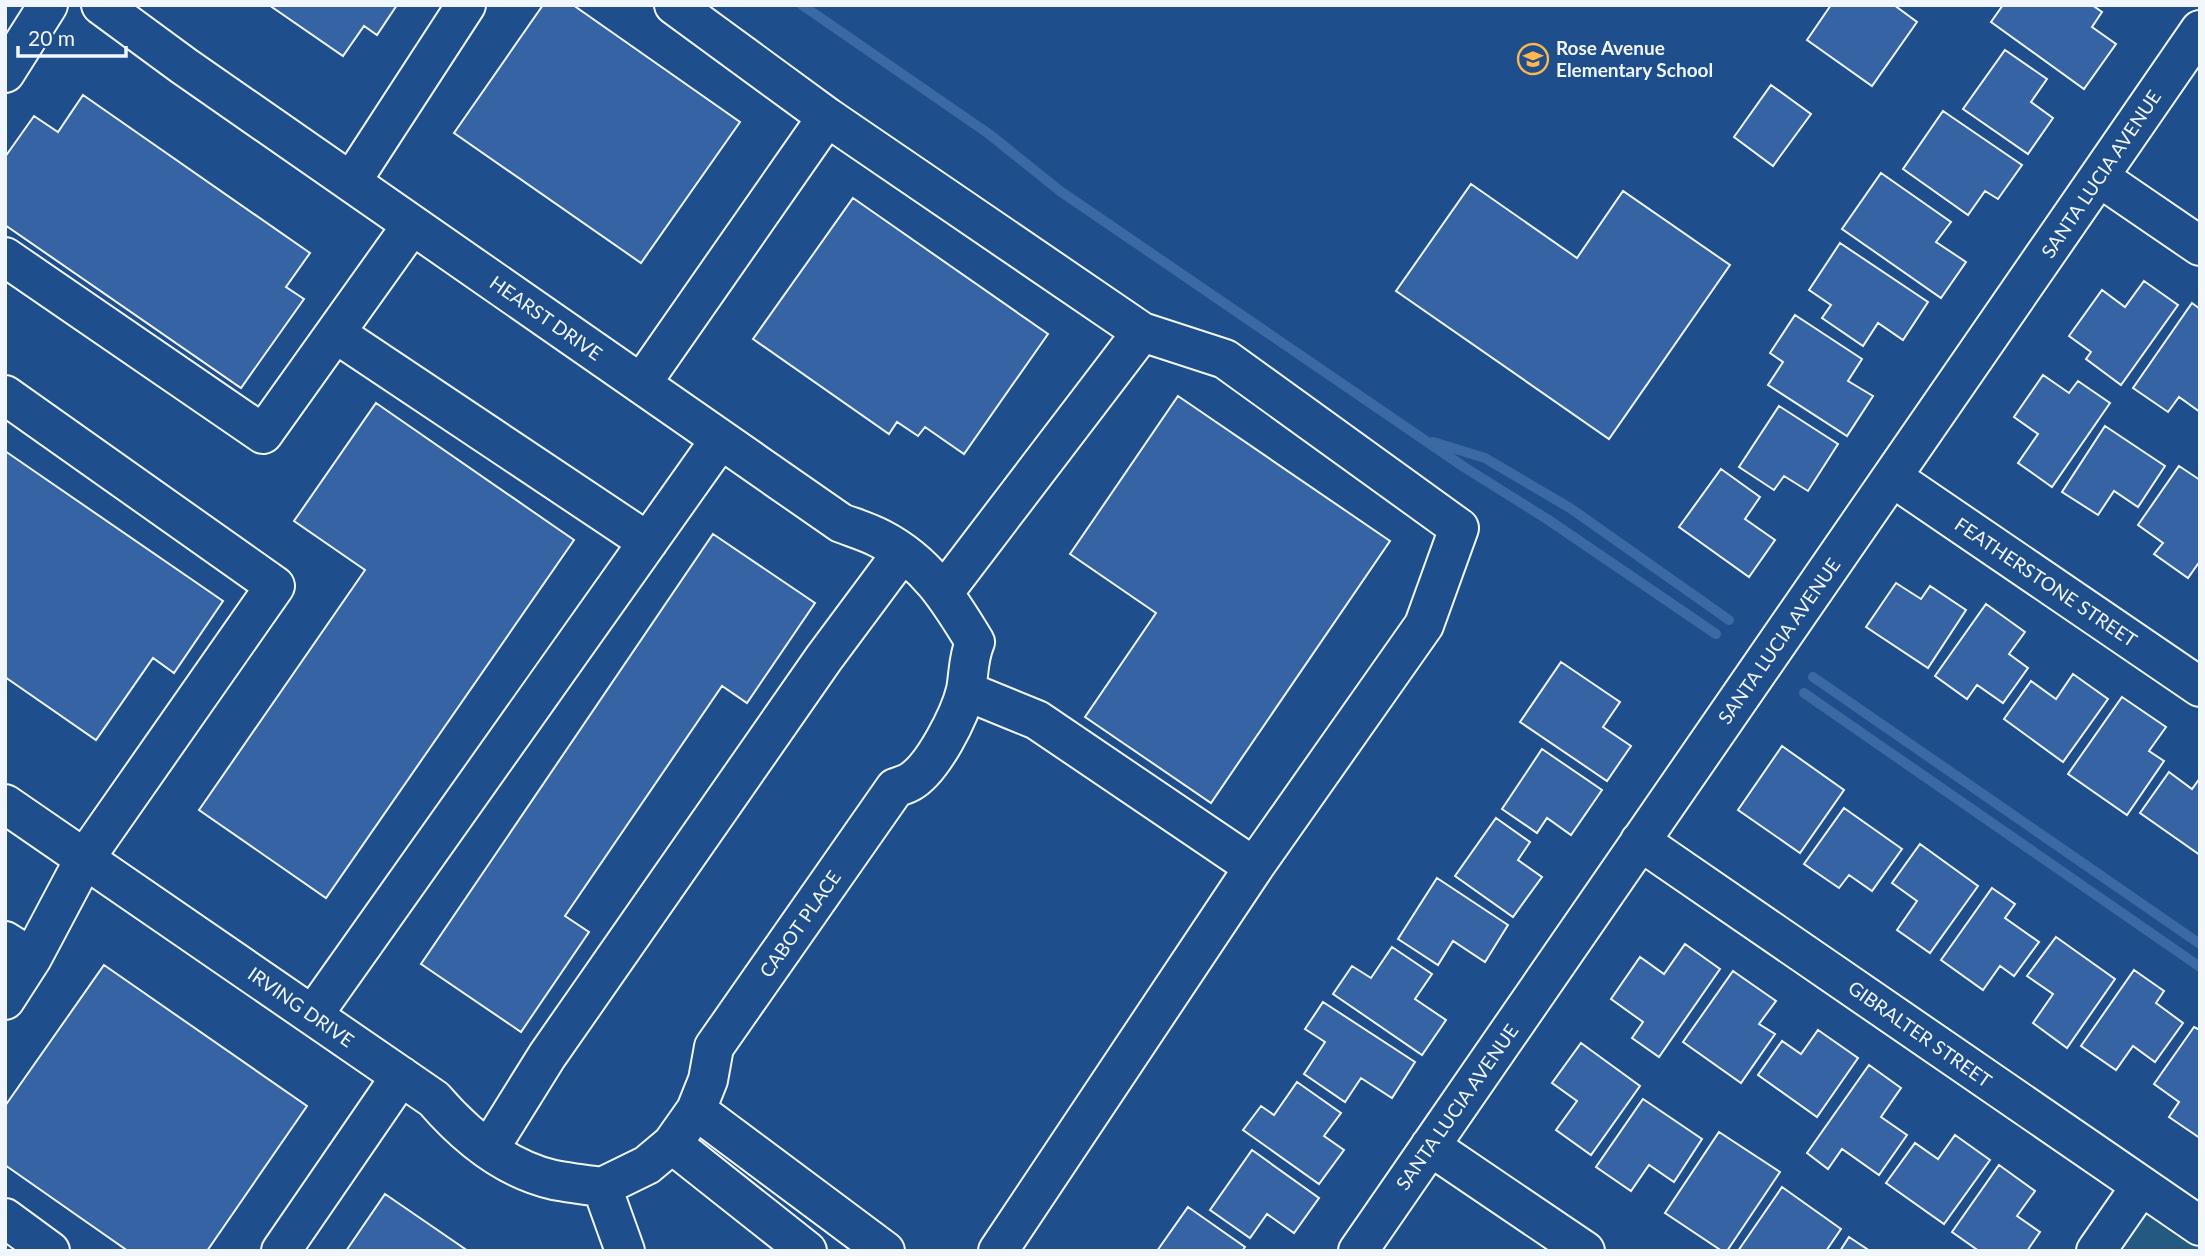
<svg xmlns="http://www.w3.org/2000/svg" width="2205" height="1256" viewBox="0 0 2205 1256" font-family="Lato,sans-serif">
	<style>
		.green { fill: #245a82; stroke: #a8bbd7; stroke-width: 2 }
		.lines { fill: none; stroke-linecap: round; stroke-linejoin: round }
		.stream { stroke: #3b69a3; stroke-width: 10 }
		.building { fill: #3563a3; stroke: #f2f6ff; stroke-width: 2 }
		.minor-casing { stroke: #f2f6ff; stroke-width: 42 }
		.minor { stroke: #1f4e8c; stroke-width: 38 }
		.labels { text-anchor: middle; stroke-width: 5; stroke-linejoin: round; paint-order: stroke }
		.poi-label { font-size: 19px; font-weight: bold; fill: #f2f6ff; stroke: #1f4e8c; text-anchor: start }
		.street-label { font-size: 19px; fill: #f2f6ff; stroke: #1f4e8c }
	</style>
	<rect width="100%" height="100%" fill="#1f4e8c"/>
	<path class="green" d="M2141,1186l59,40v25h-104z"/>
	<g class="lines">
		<path class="stream" d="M802,5l187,129 71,57 404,276 83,52 169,115
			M1433,442l52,16 85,50 159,112
			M1813,677l387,267
			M1804,693l396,274"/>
	</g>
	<path class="building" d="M269,5h128l-20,30 -13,-9 -21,30z
		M543,5h30l167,117 -99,141 -187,-130z
		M1831,5h63l23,17 -45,64 -65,-46z
		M2003,5h89l10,7 -10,15 24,17 -32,45 -93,-67z
		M2005,50l42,29 -16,23 22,16 -25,36 -65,-45z
		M1771,85l40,29 -38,52 -39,-29z
		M83,95l227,158 -24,34 18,12 -63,89 -236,-163v-68l29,-41 24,16z
		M1943,111l79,54 -24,34 -13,-8 -17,24 -65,-46z
		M1881,173l70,49 -15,20 30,20 -25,36 -99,-69z
		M1471,184l106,74 46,-67 107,74 -121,174 -213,-148z
		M853,198l195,136 -84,120 -39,-27 -7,9 -21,-14 -8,12 -136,-95z
		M1840,243l88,59 -25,38 -25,-17 -15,23 -41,-28 9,-13 -22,-15z
		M2144,281l34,24 -57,80 -35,-26 5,-7 -22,-16 33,-46 23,17z
		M2192,303l8,6v103l-21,-15 -11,15 -35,-24z
		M1795,315l67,44 -14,22 25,15 -26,40 -79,-51 15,-23 -13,-9z
		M2043,375l26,18 9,-12 32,22 -58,84 -34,-24 20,-29 -24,-17z
		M1178,396l212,145 -179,262 -126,-86 71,-104 -86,-59z
		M376,403l198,137 -248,358 -127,-88 166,-240 -71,-49z
		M1779,406l59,38 -30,47 -24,-15 -10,14 -35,-23z
		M2105,426l60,40 -27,41 -24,-16 -16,24 -36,-23z
		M5,451l218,150 -49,72 -21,-15 -57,82 -91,-63z
		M2179,466l21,14v81l-12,17 -34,-24 9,-11 -25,-18z
		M1721,469l39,28 -15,22 30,21 -26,37 -70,-50z
		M713,534l102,69 -68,100 -25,-17 -157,230 24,16 -68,100 -100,-68z
		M1896,583l25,16 9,-13 36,24 -38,58 -62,-41z
		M1986,604l39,28 -16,22 19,14 -25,35 -26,-18 -10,14 -32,-23z
		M1561,662l59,40 -17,25 28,19 -24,35 -87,-59z
		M2073,674l35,25 -45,63 -59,-43 27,-38 25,18z
		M2122,697l44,30 -17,24 15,10 -37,54 -59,-41z
		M1782,746l62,44 -44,63 -62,-43z
		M1542,749l60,41 -31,45 -24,-17 -10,15 -35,-24z
		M2169,772l23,17 8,-11v77l-60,-42z
		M1844,808l58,41 -30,42 -23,-16 -10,13 -35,-24z
		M1496,818l34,24 -12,18 24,17 -29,40 -58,-41z
		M1920,844l58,42 -48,67 -33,-23 20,-29 -25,-18z
		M1437,878l71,47 -23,37 -32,-21 -15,24 -40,-26z
		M1992,888l23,16 -10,14 34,24 -25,34 -14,-10 -17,24 -42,-30z
		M2056,937l59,42 -48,69 -34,-25 20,-29 -26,-18z
		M1685,944l35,25 -61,88 -27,-19 11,-16 -32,-23 29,-42 24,17z
		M1392,947l40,27 -17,25 31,21 -24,35 -89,-61 19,-28 19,12z
		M104,965l203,141 -100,145h-79l-123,-86v-59z
		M2134,970l30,21 -8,12 27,20 -28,39 -22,-16 -17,24 -35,-24z
		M1733,971l43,30 -17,23 16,10 -34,49 -58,-41z
		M1323,1002l92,60 -23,36 -31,-20 -16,24 -41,-28 21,-32 -20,-13z
		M2194,1027l6,3v108l-31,-21 10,-15 -25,-18z
		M1818,1030l40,28 -41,59 -59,-42 24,-34 19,13z
		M1581,1043l59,43 -49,69 -35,-25 21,-29 -25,-18z
		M1869,1065l32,23 -20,29 26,18 -28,40 -37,-26 -14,20 -21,-16z
		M1297,1082l44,31 -17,23 20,14 -25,34 -76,-54 18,-24 13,9z
		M1643,1099l59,40 -28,43 -25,-17 -18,26 -35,-24z
		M1719,1132l61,40 -53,79h-5l-57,-38z
		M1955,1135l35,25 -46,64 -58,-41 29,-40 23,16z
		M1252,1150l67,48 -25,35 -27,-19 -17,24 -40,-28z
		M1999,1165l36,26 -18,25 23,16 -13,19h-48l-27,-19z
		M1782,1187l59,42 -15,22h-88z
		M385,1194l83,57h-122z
		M1188,1207l57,40 -3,4h-85z
		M1849,1237l21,14h-30z"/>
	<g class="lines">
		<g class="minor-casing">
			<path id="minor" d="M101,5l83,61 657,457c13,5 27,9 40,16 46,24 68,60 94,103 -7,16 -6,32 -9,48 -6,25 -33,79 -56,92 -5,3 -10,4 -15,6l-181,259 -6,33 -12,30 -24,34 -25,21 -45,22
				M5,73l43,-68
				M827,117l315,215 -198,260
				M2099,177l101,69
				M351,182l115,-177
				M5,257l258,177 149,-209
				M335,333l313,209
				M641,384l186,-267 -153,-112
				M5,395l270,191 -190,272 -53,100 -27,-17
				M1892,477l308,210
				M966,691l71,29 217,147 170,-242 35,-97 -234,-169 -83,-27
				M5,804l429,295c31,36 72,70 120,81 16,3 32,5 48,7
				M1640,841l560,385
				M5,1000l27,-42
				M313,1015l407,-575
				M696,1110l189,141
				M672,1144l135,107
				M1430,1146l155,105
				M489,1149l58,-93 277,-398 78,-105
				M602,1187l23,64
				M5,1218l45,33
				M281,1251l120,-175
				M998,1251l256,-384
				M1358,1251l842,-1221
				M2096,1251l45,-65"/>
		</g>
		<use href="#minor" class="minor"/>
	</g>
	<defs>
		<g id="school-ring" transform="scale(1.575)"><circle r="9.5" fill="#1f4e8c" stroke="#ffb74d" stroke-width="1.5"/><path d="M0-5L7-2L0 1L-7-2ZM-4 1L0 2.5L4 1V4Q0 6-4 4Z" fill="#ffb74d"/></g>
	</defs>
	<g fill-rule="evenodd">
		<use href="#school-ring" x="1533" y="59"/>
	</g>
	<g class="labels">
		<g class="poi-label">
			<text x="1556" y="55">Rose Avenue<tspan x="1556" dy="22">Elementary School</tspan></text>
		</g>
		<g class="street-label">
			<text transform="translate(2101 174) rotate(-56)" y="7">SANTA LUCIA AVENUE</text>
			<text transform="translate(546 318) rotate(35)" y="7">HEARST DRIVE</text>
			<text transform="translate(2046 582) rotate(34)" y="7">FEATHERSTONE STREET</text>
			<text transform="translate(1779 641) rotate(-55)" y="7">SANTA LUCIA AVENUE</text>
			<text transform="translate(800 924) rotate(-55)" y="7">CABOT PLACE</text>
			<text transform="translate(301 1007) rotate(35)" y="7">IRVING DRIVE</text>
			<text transform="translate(1920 1034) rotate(35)" y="7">GIBRALTER STREET</text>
			<text transform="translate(1457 1107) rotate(-55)" y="7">SANTA LUCIA AVENUE</text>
		</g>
	</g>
	<rect width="2205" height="1256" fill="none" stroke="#f2f6ff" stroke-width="14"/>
	<path d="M18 46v10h108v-10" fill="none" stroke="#f2f6ff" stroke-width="3.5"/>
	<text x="28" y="46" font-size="21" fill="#f2f6ff" stroke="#1f4e8c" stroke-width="5" paint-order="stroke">20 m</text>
</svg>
